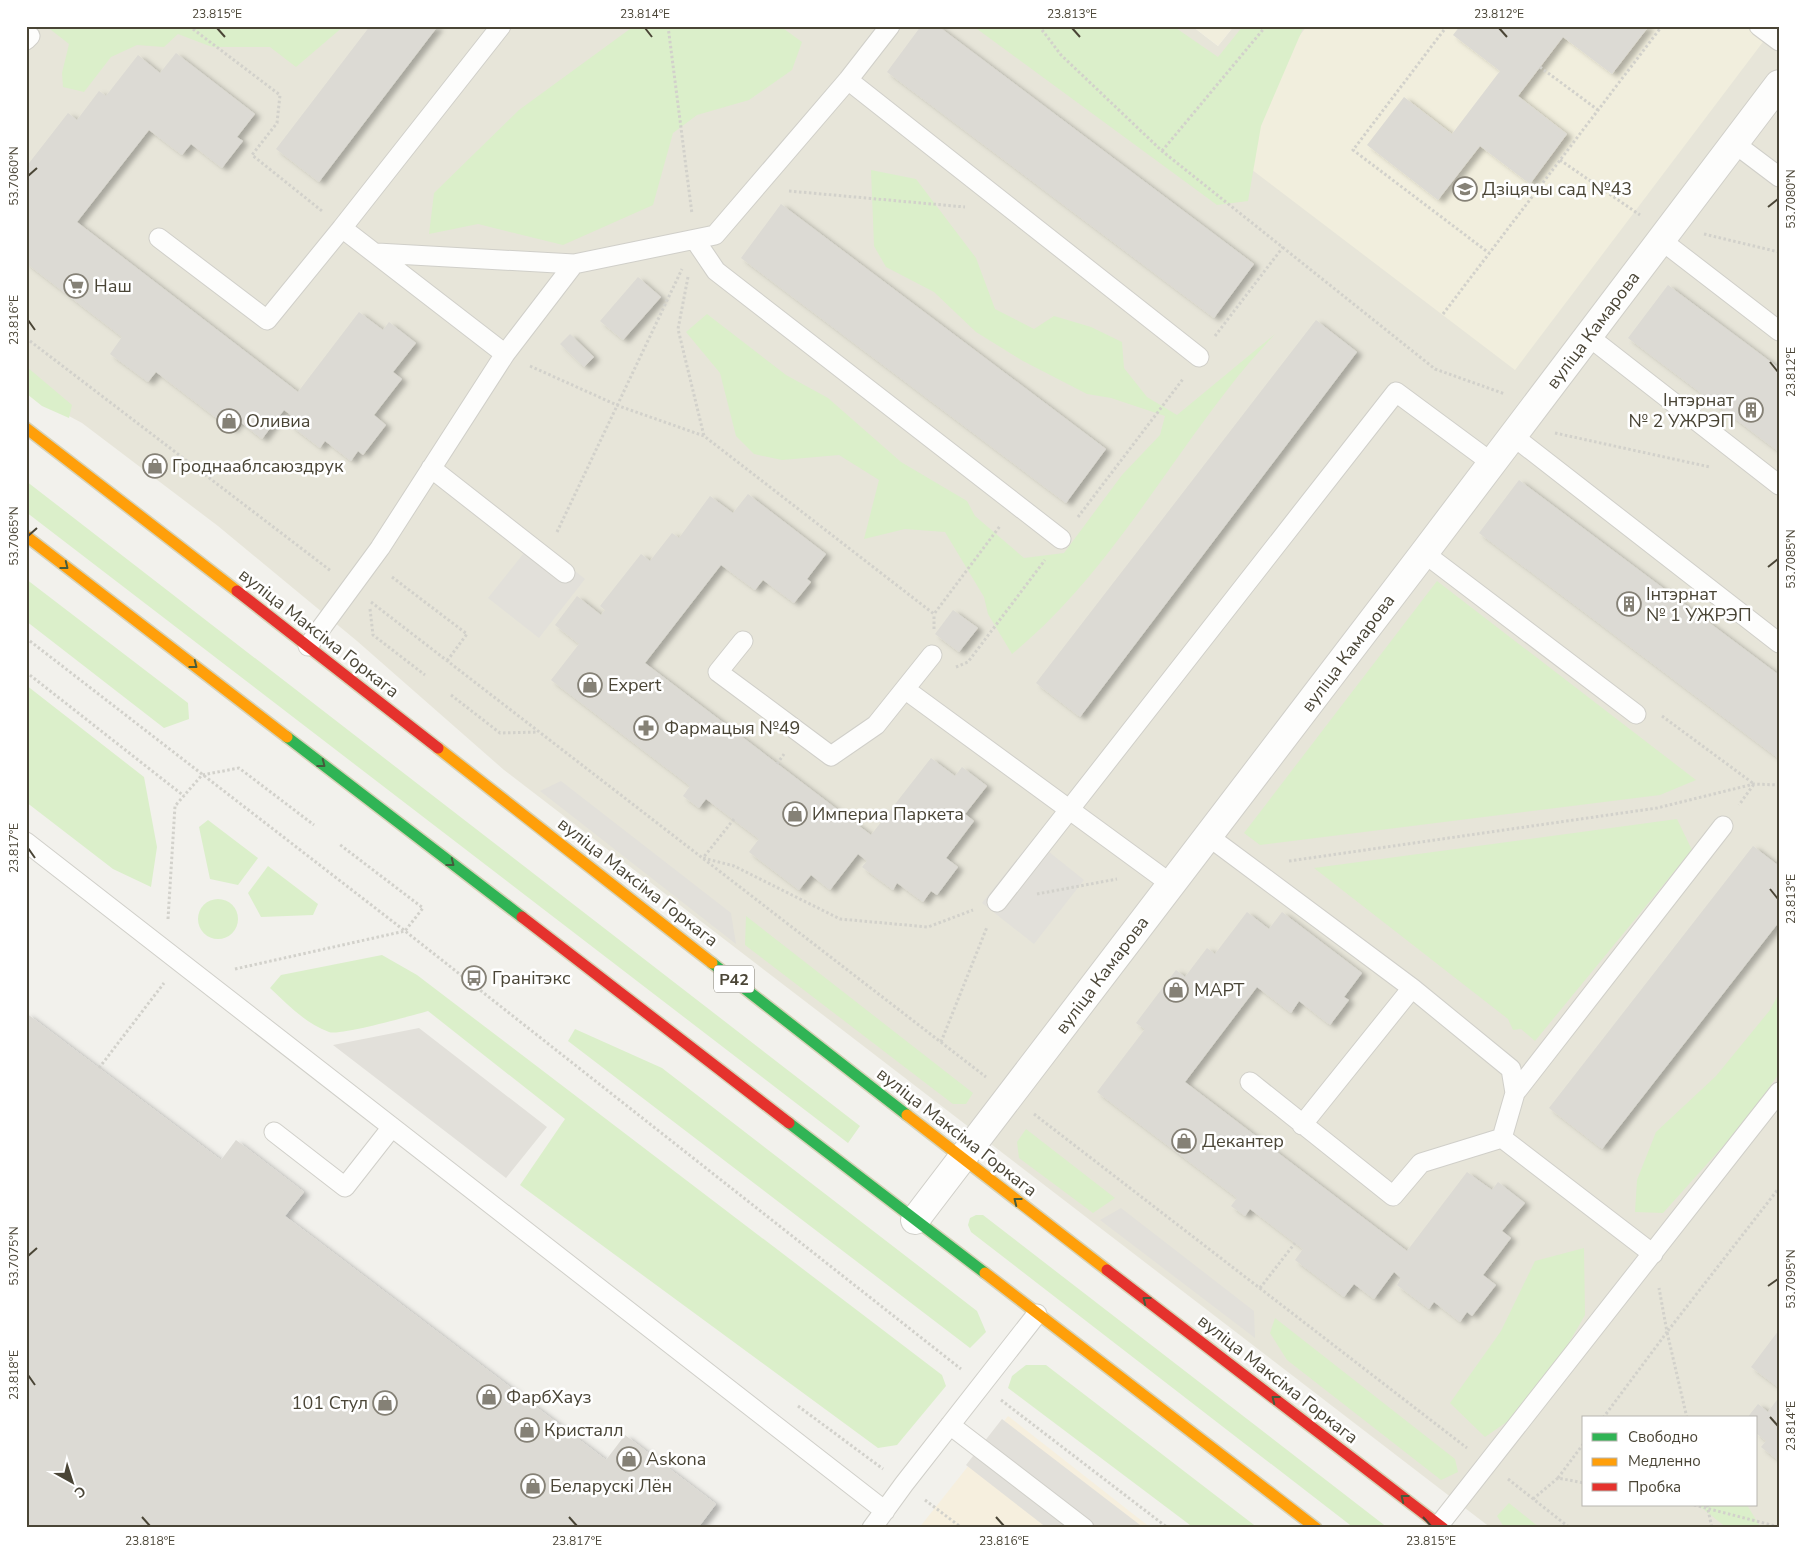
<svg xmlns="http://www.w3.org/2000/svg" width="1805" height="1554" viewBox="0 0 1805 1554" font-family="'Nunito Sans',sans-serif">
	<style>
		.residential { fill: #e7e5d9; fill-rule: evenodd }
		.commercial { fill: #f6efde }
		.industrial { fill: #e2e0da }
		.education { fill: #f1eedd }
		.green { fill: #dbefca }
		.building { fill: #dcdad4; filter: url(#shadow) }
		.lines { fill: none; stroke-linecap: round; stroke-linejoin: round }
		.lane-casing { stroke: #d0cfc9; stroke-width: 21 }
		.street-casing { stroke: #d0cfc9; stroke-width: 30 }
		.fast-casing { stroke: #d6d2b7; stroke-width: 14 }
		.slow-casing { stroke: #d6d2b7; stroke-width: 14 }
		.jam-casing { stroke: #d6d2b7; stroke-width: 14 }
		.path { stroke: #d2d1cb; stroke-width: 3; stroke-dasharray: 2.5 2.5; stroke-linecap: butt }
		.lane { stroke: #fdfdfc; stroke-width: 19 }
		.street { stroke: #fdfdfc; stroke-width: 28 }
		.fast { stroke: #30b455; stroke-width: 11 }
		.slow { stroke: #ff9f0a; stroke-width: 11 }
		.jam { stroke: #e5322d; stroke-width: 11 }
		.oneway { stroke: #455b3c }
		.ticks { fill: none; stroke: #4a4536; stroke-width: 2 }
		.labels { text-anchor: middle; stroke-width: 5; stroke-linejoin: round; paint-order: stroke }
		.shield { fill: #fff; stroke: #807d72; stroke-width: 1 }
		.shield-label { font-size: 16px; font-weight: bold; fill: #4a4536 }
		.poi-label { font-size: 18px; fill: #4a4536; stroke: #fff; text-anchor: start }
		.street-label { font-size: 18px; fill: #4a4536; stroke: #fff }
		.neatline { fill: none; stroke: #4a4536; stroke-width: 2 }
		.ticks-label { font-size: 12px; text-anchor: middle; fill: #4a4536 }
	</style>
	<defs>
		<filter id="shadow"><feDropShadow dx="5.5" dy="3" stdDeviation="2.5" flood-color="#0004"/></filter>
	</defs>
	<rect width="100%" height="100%" fill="#f2f1ec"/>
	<path class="residential" d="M26,26h1166l26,20 16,-20h545v1502h-288l-987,-758 -147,-129 -139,-115 -136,-103 -56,-30zM1584,1418h172v87h-172z"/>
	<path class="commercial" d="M1008,1416l143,112h-232z"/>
	<path class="industrial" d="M535,539l50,40 -46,59 -51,-40z
		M561,781l170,132 5,31 -196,-153z
		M1033,839l51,41 -50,64 -52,-41z
		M419,1028l128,99 -41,51 -173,-133z
		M1121,1208l133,103 1,27 -155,-118z
		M1002,1419l142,109h-97l-81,-63z"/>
	<path class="education" d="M1192,26h42l-16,20z
		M1307,26h468l-260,344 -268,-204 -16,-41z"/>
	<path class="green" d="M46,26h298l-48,41 -26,-20h-58l-34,-13 -14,13 -27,-2 -26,12 -27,35 -21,-5 -1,-14 7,-29z
		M634,26h146l22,16 -10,28 -43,30 -52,15 -24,18 -20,72 -90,40 -85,-21 -49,10 5,-41 85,-83z
		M973,26h200l45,31 25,-31h61l-43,100 -13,75 -31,4z
		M871,170l45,9 60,79 19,51 39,20 20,-13 37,11 31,15 2,26 23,29 30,18 98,-81c-16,18 -33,36 -47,55 -70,90 -127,192 -216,265l-24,-40 -4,-17 -39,-65 -40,-3 -41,10 15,-59 -40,-25 -57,5 -28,-6 -18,-18 -16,-63 -34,-41 21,-18 79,61 42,23 73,64 66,39 8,15 49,42 40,-5 58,-78 38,-40 5,-19 -54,-18 -24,-4 -64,-33 -47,-29 -42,-40 -48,-25 -12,-21z
		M27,367l45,38 -3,13 -27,-12 -15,-12z
		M26,481l834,645 -12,17 -822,-631z
		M26,579l162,124 1,16 -25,9 -138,-107z
		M1437,581l259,199 -36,15 -400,50 -16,-12z
		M26,685l118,92 13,70 -6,40 -38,-18 -87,-67z
		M1677,819l15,31 -157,191 -14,-12 -8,1 -5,-11 -194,-151z
		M208,820l50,38 -20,27 -28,-6 -11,-52z
		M268,866l50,38 -5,11 -52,2 -13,-24z
		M198 919a20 20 0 1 1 40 0a20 20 0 1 1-40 0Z
		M746,916l227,177 -7,11h-13l-208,-159z
		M382,955l35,20 525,400 4,11 -49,59 -19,3 -358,-263 45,-66 -137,-108c-14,4 -88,25 -99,21 -24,-9 -41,-27 -59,-44l11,-13z
		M1779,993v80l-28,42 -88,98 -28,-1 2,-32 19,-48 60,-56 54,-66z
		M575,1029l87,39 315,243 9,21 -16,16 -402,-307z
		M1026,1129l89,69 -22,15 -74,-55 -2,-16z
		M976,1215h7l405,313h-34l-383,-296 -3,-7 2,-7z
		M1584,1248l1,67 -34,59 -37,43 -29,20 -35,-34 51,-72 34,-70z
		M1275,1318l180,141 3,13 -17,8 -154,-120 -17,-27z
		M1026,1365h20l212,163h-64l-186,-140 4,-12z
		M1509,1503l31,25 -36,-1 -7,-11z
		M1698,1505h49l14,23h-34z"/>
	<path class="building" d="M370,26h68l-119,156 -43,-33z
		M921,26h17l316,238 -40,54 -327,-246z
		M1460,26h189l-37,48 -49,-37 -45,59 49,38 -37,50 -50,-38 -42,54 -71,-55 37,-48 48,37 48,-63 -47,-36z
		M176,53l79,61 -18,23 6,4 -21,27 -31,-24 -9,11 -33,-25 -72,92 221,170 61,-80 24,18 6,-8 27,21 -23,29 9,7 -28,36 12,10 -23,30 -5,-4 -7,10 -26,-20 -5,7 -30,-23 5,-7 -11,-8 -22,29 -23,-18 -7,9 -76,-58 -8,10 -38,-28 12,-17 -96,-74v-96l42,-54 9,7 22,-29 7,5 32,-41 22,18z
		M781,204l325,245 -40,54 -325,-245z
		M638,277l23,20 -38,43 -23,-19z
		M1668,285l111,83v84l-151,-114z
		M1316,320l41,32 -277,365 -44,-34z
		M570,334l24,23 -10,10 -24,-23z
		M1519,480l260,195v84l-300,-226z
		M748,494l78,60 -19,25 4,3 -17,21 -31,-23 -8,10 -34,-25 -76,98 226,172 60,-77 24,18 7,-9 25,19 -22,28 9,7 -28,37 12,9 -21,28 -6,-4 -8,11 -26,-19 -4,7 -31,-23 5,-6 -9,-7 -28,36 -19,-15 -12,15 -50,-38 10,-13 -53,-40 -7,9 -16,-12 7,-10 -139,-106 28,-36 -24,-19 22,-29 24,19 4,-5 -5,-4 41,-52 9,7 22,-28 7,5 31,-42 23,17z
		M953,610l25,18 -19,24 -24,-18z
		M1753,846l26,20v56l-177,227 -53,-41z
		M1247,912l22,17 13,-17 80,61 -18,24 5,3 -19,25 -31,-24 -8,12 -34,-26 -72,95 222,169 60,-79 25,18 6,-8 27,21 -23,28 9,7 -28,37 13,10 -24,31 -5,-4 -7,10 -26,-20 -5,7 -32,-24 4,-7 -7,-6 -20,27 -20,-15 -10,13 -49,-37 8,-11 -53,-40 -5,7 -14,-10 6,-8 -140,-106 48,-63 -9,-6 40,-53 9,7 22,-29 8,6z
		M26,1013l195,147 15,-20 68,52 -19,24 321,244 19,-25 91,69 -18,24h-672z
		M1779,1330v58l-28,-21z
		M1779,1397v64l-18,-14 5,-6 -10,-8v-15h-9l11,-14 10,8z"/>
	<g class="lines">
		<g class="lane-casing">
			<path id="lane" d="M501,26l-159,202 163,126
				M1759,26l20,15
				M26,33l4,3 -4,4
				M848,80l351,277
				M1734,143l45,34
				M159,238l108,82 75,-92
				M695,240l21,31 345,268
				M1661,240l118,91
				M377,253l197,11
				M1588,336l191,149
				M1513,436l266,207
				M431,468l134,105
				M1424,553l212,161
				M743,641l-25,31 113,84 45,-31 56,-70
				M308,646l72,-98 125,-194 69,-90 141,-29 133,-155 42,-54
				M906,690l265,194
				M1208,836l204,152 -110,137
				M26,842l859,669
				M997,902l399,-510 96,71
				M1412,988l99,81 4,24
				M1250,1082l143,114 28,-33 81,-25
				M274,1132l71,55 47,-60
				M1653,1254l-151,-116 13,-45 208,-267
				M950,1425l134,103
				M1439,1525l340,-433
				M872,1528l32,-44 133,-170"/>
		</g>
		<g class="street-casing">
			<path id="street" d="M915,1220l509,-667 355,-469"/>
		</g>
		<g class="fast-casing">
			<path id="fast" d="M287,737l235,180
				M712,963l195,152
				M789,1123l196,150"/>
		</g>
		<g class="slow-casing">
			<path id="slow" d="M26,428l211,163
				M26,536l261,201
				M438,748l274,215
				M907,1115l200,155
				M985,1273l331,255"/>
		</g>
		<g class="jam-casing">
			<path id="jam" d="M237,591l201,157
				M522,917l267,206
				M1107,1270l336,258"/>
		</g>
		<path class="path" d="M189,26l91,69 -3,28 -25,32 70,56
			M668,26l24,188
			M1039,26l22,29 101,96 273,218 70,25
			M1447,26l-94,124 136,103
			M1540,67l58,43
			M1162,151l104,-125
			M1560,160l80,55
			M789,191l176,16
			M1704,234l75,18
			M688,277l-10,52 26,107
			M1443,314l219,-288
			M1215,336l68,-89
			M26,338l305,233
			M530,366l89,40 85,30 230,178 66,-88
			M1555,433l155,34
			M1078,517l105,-138
			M557,532l125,-263
			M392,577l75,57 -20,27
			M371,602l615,475
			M370,609l3,26 52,40
			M934,629v-15
			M26,638l379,293 556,438
			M956,667l12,-5 77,-102
			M26,672l158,124
			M451,695l49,38 38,-1
			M1662,716l92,68 -15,21
			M777,764l7,-10
			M734,819l-31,39 31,8 106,53 88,8 45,-17
			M1289,861l368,-53 97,-24 25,1
			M1037,894l80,-15
			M168,919l7,-113 27,-31 37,-7 75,57
			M235,969l170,-38 18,-23 -84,-64
			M941,1042l46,-115
			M99,1068l65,-85
			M1034,1114l433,334
			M1260,1288l35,-45
			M1001,1400l167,128
			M798,1406l85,63
			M1603,1418l64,-86 -8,-44
			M1687,1418l-20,-86 112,-144
			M1558,1478l26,-35
			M1508,1479l62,49
			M1533,1499l25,-21 26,5
			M925,1500l37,28
			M1694,1505l85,22
			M1707,1505l5,23"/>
		<use href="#lane" class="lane"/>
		<use href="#street" class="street"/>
		<use href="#fast" class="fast"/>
		<use href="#slow" class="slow"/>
		<use href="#jam" class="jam"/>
	</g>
	<defs><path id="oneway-chevron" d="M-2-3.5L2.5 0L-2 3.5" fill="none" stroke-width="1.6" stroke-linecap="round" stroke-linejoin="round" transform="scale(1.25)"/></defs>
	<g class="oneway">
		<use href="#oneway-chevron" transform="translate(65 566) rotate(38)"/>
		<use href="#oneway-chevron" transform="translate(194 665) rotate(38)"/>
		<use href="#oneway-chevron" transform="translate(322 764) rotate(38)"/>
		<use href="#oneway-chevron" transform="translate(451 863) rotate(38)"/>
		<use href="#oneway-chevron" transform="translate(1017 1201) rotate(-142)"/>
		<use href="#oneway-chevron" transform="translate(1146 1300) rotate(-142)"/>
		<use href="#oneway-chevron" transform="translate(1275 1399) rotate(-142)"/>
		<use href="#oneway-chevron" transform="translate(1404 1498) rotate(-142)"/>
	</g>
	<path class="ticks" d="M217,28l8,9M645,28l7,9M1072,28l8,9M1499,28l8,9M28,176l9,-8M1768,207l10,-8M28,320l7,10M1770,362l8,10M28,536l9,-8M1768,567l10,-8M28,848l7,10M1770,889l8,10M28,1256l9,-8M1768,1286l10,-7M28,1375l7,10M1770,1417l8,9M142,1517l8,9M569,1517l8,9M996,1517l8,9M1423,1517l8,9"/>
	<defs>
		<g id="school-ring" transform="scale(1.25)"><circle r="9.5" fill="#fff" stroke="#858176" stroke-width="1.5"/><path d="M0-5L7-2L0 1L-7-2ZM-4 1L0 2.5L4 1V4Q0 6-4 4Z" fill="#858176"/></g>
		<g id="supermarket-ring" transform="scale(1.25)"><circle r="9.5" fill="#fff" stroke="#858176" stroke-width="1.5"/><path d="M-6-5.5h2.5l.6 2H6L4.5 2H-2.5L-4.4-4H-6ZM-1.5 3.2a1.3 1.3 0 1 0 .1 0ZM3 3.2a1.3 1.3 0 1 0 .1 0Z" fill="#858176"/></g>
		<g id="building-ring" transform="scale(1.25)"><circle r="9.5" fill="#fff" stroke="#858176" stroke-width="1.5"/><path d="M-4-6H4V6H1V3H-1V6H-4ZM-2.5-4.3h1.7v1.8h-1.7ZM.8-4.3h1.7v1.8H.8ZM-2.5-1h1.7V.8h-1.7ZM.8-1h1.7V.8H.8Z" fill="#858176"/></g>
		<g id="shop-ring" transform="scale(1.25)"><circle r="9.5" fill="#fff" stroke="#858176" stroke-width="1.5"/><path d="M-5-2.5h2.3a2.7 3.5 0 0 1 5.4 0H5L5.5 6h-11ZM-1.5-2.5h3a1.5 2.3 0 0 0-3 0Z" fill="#858176"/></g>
		<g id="pharmacy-ring" transform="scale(1.25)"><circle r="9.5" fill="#fff" stroke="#858176" stroke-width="1.5"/><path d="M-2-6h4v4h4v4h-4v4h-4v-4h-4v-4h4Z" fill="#858176"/></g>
		<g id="bus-ring" transform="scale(1.25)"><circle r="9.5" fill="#fff" stroke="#858176" stroke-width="1.5"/><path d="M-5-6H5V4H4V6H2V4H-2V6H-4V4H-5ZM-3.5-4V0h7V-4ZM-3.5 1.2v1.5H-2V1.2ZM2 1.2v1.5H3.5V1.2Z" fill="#858176"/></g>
	</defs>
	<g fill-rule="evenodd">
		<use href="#school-ring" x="1465" y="189"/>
		<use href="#supermarket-ring" x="76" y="286"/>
		<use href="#building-ring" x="1751" y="410"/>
		<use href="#shop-ring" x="229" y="421"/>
		<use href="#shop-ring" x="155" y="466"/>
		<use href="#building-ring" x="1629" y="604"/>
		<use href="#shop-ring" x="590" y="685"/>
		<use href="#pharmacy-ring" x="646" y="728"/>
		<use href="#shop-ring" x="795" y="814"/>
		<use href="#bus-ring" x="474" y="978"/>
		<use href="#shop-ring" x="1176" y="990"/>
		<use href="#shop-ring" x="1184" y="1141"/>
		<use href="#shop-ring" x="489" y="1397"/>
		<use href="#shop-ring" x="385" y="1403"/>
		<use href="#shop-ring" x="527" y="1430"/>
		<use href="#shop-ring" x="629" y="1459"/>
		<use href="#shop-ring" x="533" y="1486"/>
	</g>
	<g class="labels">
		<rect class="shield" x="714" y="965.5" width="40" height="27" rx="4"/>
		<g class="shield-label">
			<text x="734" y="985">Р42</text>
		</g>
		<g class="poi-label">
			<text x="1482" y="195">Дзіцячы сад №43</text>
			<text x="94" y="292">Наш</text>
			<text x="1734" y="406" text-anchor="end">Інтэрнат<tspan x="1734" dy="21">№ 2 УЖРЭП</tspan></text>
			<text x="246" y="427">Оливиа</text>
			<text x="172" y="472">Гроднааблсаюздрук</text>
			<text x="1646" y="600">Інтэрнат<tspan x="1646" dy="21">№ 1 УЖРЭП</tspan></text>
			<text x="608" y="691">Expert</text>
			<text x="664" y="734">Фармацыя №49</text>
			<text x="812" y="820">Империа Паркета</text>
			<text x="492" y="984">Гранітэкс</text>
			<text x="1194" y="996">МАРТ</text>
			<text x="1202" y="1147">Декантер</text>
			<text x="506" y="1403">ФарбХауз</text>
			<text x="368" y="1409" text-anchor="end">101 Стул</text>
			<text x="544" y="1436">Кристалл</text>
			<text x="646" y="1465">Askona</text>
			<text x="550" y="1492">Беларускі Лён</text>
		</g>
		<g class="street-label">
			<text transform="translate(1593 330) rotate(-53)" y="6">вуліца Камарова</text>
			<text transform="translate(319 633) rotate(38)" y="6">вуліца Максіма Горкага</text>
			<text transform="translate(1348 653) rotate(-53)" y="6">вуліца Камарова</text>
			<text transform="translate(638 882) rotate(38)" y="6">вуліца Максіма Горкага</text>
			<text transform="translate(1102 975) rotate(-53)" y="6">вуліца Камарова</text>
			<text transform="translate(957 1132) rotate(38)" y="6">вуліца Максіма Горкага</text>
			<text transform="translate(1278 1379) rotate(38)" y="6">вуліца Максіма Горкага</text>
		</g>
	</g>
	<rect width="1805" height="1554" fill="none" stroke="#ffffff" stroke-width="55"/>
	<rect x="1582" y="1416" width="175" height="90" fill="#ffffff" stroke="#b7b5af"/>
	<rect x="1592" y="1433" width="25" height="8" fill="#30b455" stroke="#b7b5af"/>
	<text x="1628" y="1442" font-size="15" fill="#4a4536">Свободно</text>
	<rect x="1592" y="1458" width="25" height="8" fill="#ff9f0a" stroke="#b7b5af"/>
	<text x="1628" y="1466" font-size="15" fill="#4a4536">Медленно</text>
	<rect x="1592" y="1483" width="25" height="8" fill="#e5322d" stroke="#b7b5af"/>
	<text x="1628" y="1492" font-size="15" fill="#4a4536">Пробка</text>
	<g transform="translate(72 1482) rotate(141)" stroke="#ffffff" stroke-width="4" paint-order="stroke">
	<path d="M0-4L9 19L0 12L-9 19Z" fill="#4a4536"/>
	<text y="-8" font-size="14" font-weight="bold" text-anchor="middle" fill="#4a4536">С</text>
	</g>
	<rect x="28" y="28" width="1750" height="1498" class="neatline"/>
	<g class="ticks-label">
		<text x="217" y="18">23.815°E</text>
		<text x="645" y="18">23.814°E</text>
		<text x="1072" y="18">23.813°E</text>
		<text x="1499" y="18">23.812°E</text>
		<text transform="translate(14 176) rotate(-90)" y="4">53.7060°N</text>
		<text transform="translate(1791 199) rotate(-90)" y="4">53.7080°N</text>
		<text transform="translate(14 320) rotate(-90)" y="4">23.816°E</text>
		<text transform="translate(1791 372) rotate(-90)" y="4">23.812°E</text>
		<text transform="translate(14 536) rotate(-90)" y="4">53.7065°N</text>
		<text transform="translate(1791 559) rotate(-90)" y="4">53.7085°N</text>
		<text transform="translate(14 848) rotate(-90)" y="4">23.817°E</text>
		<text transform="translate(1791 899) rotate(-90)" y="4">23.813°E</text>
		<text transform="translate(14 1256) rotate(-90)" y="4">53.7075°N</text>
		<text transform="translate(1791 1279) rotate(-90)" y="4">53.7095°N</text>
		<text transform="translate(14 1375) rotate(-90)" y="4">23.818°E</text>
		<text transform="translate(1791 1426) rotate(-90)" y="4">23.814°E</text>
		<text x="150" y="1545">23.818°E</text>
		<text x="577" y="1545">23.817°E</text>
		<text x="1004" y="1545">23.816°E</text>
		<text x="1431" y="1545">23.815°E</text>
	</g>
</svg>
